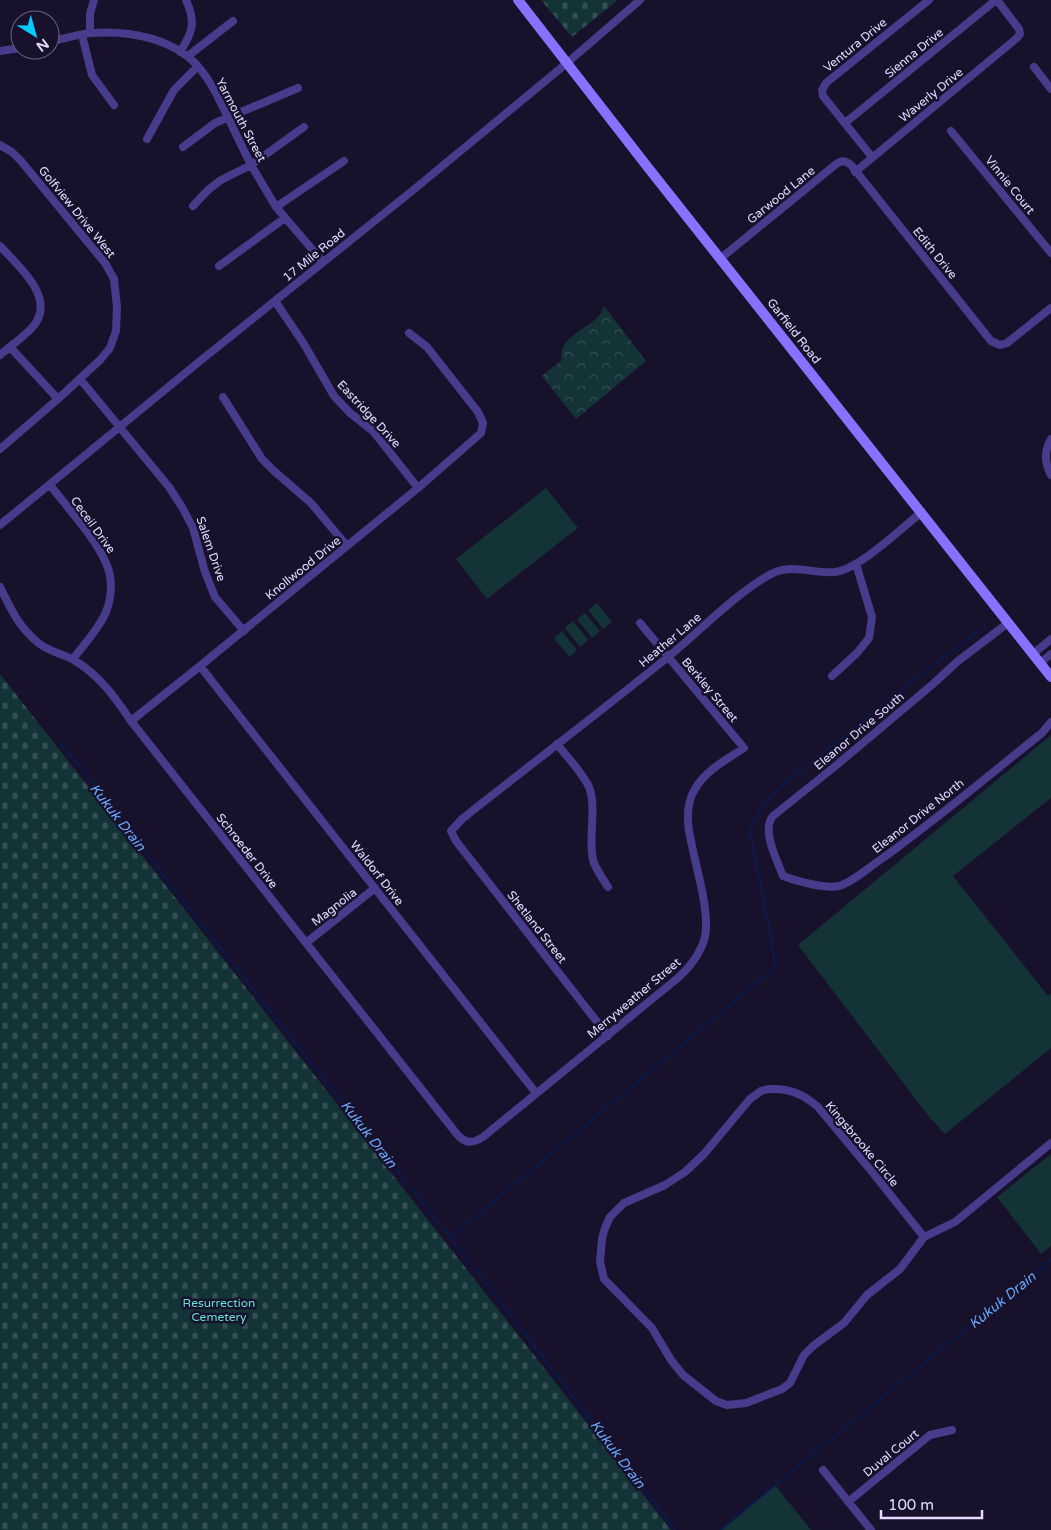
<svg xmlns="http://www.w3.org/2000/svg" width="1051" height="1530" viewBox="0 0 1051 1530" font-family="'Varela Round',sans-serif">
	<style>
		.green { fill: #133336 }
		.forest { fill: url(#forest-crowns) }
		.cemetery { fill: url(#cemetery-stones) }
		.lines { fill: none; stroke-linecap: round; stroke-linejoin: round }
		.stream { stroke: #0a1a4b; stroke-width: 2 }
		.street { stroke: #473b8b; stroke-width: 8 }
		.secondary { stroke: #8672ff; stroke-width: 10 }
		.labels { text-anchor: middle; stroke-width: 5; stroke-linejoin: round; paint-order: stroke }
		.street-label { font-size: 12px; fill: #e4dbff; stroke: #18112c }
		.park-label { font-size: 12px; fill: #63e3d2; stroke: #18112c }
		.water-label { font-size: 14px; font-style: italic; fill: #69a8ff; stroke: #18112c }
	</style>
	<defs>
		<pattern id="forest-crowns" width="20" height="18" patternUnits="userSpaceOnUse" patternTransform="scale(1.25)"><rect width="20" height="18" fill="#133336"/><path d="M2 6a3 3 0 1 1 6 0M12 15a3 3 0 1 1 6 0" fill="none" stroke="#355054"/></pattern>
		<pattern id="cemetery-stones" width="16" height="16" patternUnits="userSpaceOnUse" patternTransform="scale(1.25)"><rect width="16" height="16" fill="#133336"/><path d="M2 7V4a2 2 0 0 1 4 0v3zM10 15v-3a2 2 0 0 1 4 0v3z" fill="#355054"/></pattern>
	</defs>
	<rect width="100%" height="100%" fill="#18112c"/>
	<path class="green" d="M546,488l32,40 -91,71 -31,-40z
		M597,603l15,19 -9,7 -15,-19z
		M585,613l15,18 -8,7 -15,-19z
		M573,621l15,19 -8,7 -15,-19z
		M562,631l15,19 -8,7 -15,-19z
		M1051,735v63l-98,78 95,120 3,-2v54l-106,86 -15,-16 -132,-173z
		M1051,1154v92l-10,8 -44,-57z
		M775,1485l36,45h-89z"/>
	<path class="forest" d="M604,306l42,55 -70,58 -34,-43 20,-16c-5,-21 23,-30 36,-43 3,-3 4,-7 6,-11z"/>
	<path class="cemetery" d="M541,0h77l-46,37z
		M0,674l671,856h-671z"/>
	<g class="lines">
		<path class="stream" d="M59,742l26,30 28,39 183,233 178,223 201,263
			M451,1237l324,-269 -4,-31 -21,-104c5,-18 14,-30 27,-43l143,-115 65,-49
			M720,1530l331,-270"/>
		<path class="street" d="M90,33v-19l4,-14
			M82,35l10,40 22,30
			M50,42c13,-3 28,-8 41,-9 33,-2 69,3 96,23 12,9 23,26 30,39l34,70 25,42 47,55
			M0,51l20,-3
			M180,52c13,-20 16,-30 6,-52
			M188,56l45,-35
			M1034,67l17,22
			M845,123l151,-123
			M951,131l100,122
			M147,139l27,-49 23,-23
			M0,145l12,7 9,9 84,102 9,16 3,28 -1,24 -6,17 -10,12 -42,39 -58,50
			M183,147l32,-24 83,-35
			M872,157l-49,-61 -1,-6 4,-7 103,-83
			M855,172l162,-134 3,-4 -1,-5 -22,-29
			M193,206l15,-16 13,-10 30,-15 53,-38
			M276,207l68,-46
			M0,246c17,19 55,50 35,78 -8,11 -25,22 -35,31
			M721,258l114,-93c6,-5 10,-5 16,0l140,176 9,4 7,-2 44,-35
			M219,266l66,-48
			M275,301l29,43 30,52 16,17 23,18 45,57
			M10,347l48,52
			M80,379l89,108 13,20 11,21 12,44 10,25 29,34
			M223,397l39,62 12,12 37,32 36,43
			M1051,439c-7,12 -6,25 0,36
			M50,485c17,22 46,54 56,78 7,15 6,34 0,49 -7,17 -22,32 -33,47
			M0,525l200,-164 212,-170 155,-128 73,-63
			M0,587c11,22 17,37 36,54 10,10 25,12 38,19 25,15 41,37 57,61l325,412c9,11 16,11 27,4l196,-160c13,-12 27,-31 27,-49 1,-26 -10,-61 -15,-87 -4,-17 -6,-36 4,-52 10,-18 32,-30 49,-41l-104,-125
			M1008,623l-50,38 -25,23 -100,84 -60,48c-12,14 4,44 10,60 13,5 42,13 56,10 14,-4 29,-18 41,-26 56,-40 109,-85 162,-127l9,-11
			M1033,654l18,-15
			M1040,663l11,-9
			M200,666l336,427
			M832,676l25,-23 12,-15 3,-21 -16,-53
			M131,721l69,-55 218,-178 63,-55 2,-10 -5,-11 -51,-65 -18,-14
			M557,744c10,13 25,28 32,43 8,20 -1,51 4,73 3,10 10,19 15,27
			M306,943l69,-55
			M608,1036l-152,-195 -5,-10 11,-12c68,-54 138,-107 206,-162 32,-26 68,-64 103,-83 21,-11 42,0 64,-2 25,-3 65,-43 87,-60
			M769,1089c20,-1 34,5 49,18l55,66 51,64 -24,32 -33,26 -23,28 -31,23 -9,9 -14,28 -8,6 -36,14 -19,2 -11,-4 -33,-26 -12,-15 -19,-32 -48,-49 -4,-17 2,-23 3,-11 5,-11 14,-14 41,-18 20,-13 19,-18 46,-55 11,-8z
			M924,1237l31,-15 96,-79
			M823,1470l48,60
			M848,1502l82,-67 22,-5"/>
		<path class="secondary" d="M518,0l128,165 405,512"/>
	</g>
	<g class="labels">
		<g class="street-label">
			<text transform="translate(855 45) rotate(-39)" y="4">Ventura Drive</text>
			<text transform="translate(914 53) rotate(-39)" y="4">Sienna Drive</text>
			<text transform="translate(931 95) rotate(-39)" y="4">Waverly Drive</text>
			<text transform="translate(241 120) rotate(62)" y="4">Yarmouth Street</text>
			<text transform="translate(1010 185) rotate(51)" y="4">Vinnie Court</text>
			<text transform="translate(781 195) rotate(-39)" y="4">Garwood Lane</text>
			<text transform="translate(77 212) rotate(51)" y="4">Golfview Drive West</text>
			<text transform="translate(935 253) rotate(51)" y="4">Edith Drive</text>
			<text transform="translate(314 255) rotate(-39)" y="4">17 Mile Road</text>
			<text transform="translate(794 331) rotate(52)" y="4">Garfield Road</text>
			<text transform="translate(369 414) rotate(47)" y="4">Eastridge Drive</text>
			<text transform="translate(93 525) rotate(54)" y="4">Ceceil Drive</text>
			<text transform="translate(211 549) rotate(71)" y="4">Salem Drive</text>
			<text transform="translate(303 568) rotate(-39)" y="4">Knollwood Drive</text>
			<text transform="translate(670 640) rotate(-40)" y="4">Heather Lane</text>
			<text transform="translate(710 690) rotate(50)" y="4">Berkley Street</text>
			<text transform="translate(859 731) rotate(-40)" y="4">Eleanor Drive South</text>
			<text transform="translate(918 816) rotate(-38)" y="4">Eleanor Drive North</text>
			<text transform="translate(247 851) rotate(52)" y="4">Schroeder Drive</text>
			<text transform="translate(377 873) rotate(52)" y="4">Waldorf Drive</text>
			<text transform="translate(334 907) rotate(-38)" y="4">Magnolia</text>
			<text transform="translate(537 927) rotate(52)" y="4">Shetland Street</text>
			<text transform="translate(634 998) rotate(-40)" y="4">Merryweather Street</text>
			<text transform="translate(862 1144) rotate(50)" y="4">Kingsbrooke Circle</text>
			<text transform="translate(891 1453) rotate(-39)" y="4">Duval Court</text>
		</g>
		<g class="park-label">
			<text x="219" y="1307">Resurrection<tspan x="219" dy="14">Cemetery</tspan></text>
		</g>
		<g class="water-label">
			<text transform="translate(118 817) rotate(52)" y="5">Kukuk Drain</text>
			<text transform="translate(369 1134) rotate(52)" y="5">Kukuk Drain</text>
			<text transform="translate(1002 1300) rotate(-39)" y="5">Kukuk Drain</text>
			<text transform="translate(618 1454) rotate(53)" y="5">Kukuk Drain</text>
		</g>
	</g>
	<g transform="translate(35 35) rotate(143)"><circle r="24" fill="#18112c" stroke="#6a6280"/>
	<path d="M0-4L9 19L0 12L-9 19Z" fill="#07c9ff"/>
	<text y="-8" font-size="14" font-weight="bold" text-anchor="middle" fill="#e4dbff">N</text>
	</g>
	<path d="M881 1510v8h101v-8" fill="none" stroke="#e4dbff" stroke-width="2.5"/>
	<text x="888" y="1510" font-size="15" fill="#e4dbff" stroke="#18112c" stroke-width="4" paint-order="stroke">100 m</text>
</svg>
